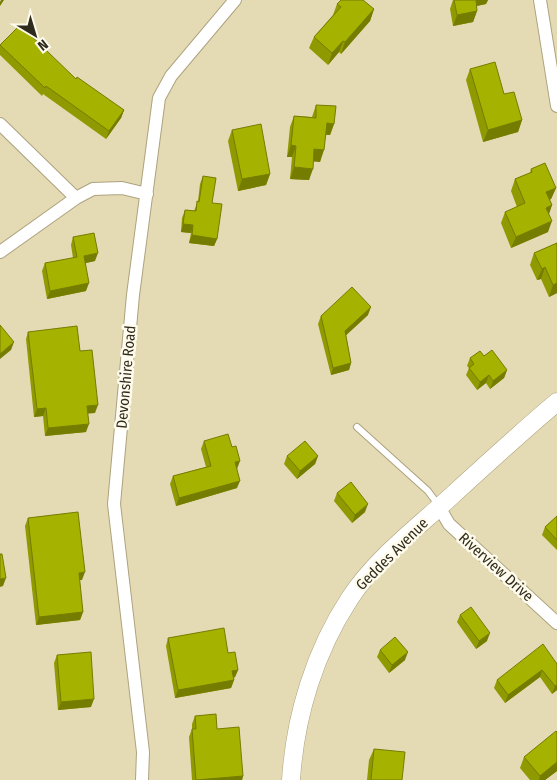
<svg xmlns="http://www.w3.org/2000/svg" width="557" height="780" viewBox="0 0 557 780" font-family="'Fira Sans Condensed',sans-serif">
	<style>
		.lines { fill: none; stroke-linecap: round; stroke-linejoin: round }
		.service-casing { stroke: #ada37f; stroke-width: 8 }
		.minor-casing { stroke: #ada37f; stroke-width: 14 }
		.secondary-casing { stroke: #ada37f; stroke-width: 19 }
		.service { stroke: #fff; stroke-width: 6 }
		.minor { stroke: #fff; stroke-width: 12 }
		.secondary { stroke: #fff; stroke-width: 18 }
		.wall { fill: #8f9900 }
		.shaded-wall { fill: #747d00 }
		.building { fill: #a6b200; stroke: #747d00 }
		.labels { text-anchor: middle; stroke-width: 5; stroke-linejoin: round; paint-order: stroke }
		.street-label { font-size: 15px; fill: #2f2b1c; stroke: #fffbec }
	</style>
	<rect width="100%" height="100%" fill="#e4dab4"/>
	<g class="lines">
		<g class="service-casing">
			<path id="service" d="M357,427l71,64 11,15"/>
		</g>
		<g class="minor-casing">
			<path id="minor" d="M540,0l17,106
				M0,124l76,74
				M0,252l76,-54 17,-9 29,-1 25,6
				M439,507l10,17 108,99
				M142,780l1,-28 -29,-248 19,-209 26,-197 12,-22 64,-76"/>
		</g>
		<g class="secondary-casing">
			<path id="secondary" d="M291,780c4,-64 24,-129 59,-182 25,-38 63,-67 96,-97 37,-34 73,-67 111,-99"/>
		</g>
		<use href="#service" class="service"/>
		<use href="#minor" class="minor"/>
		<use href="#secondary" class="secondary"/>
	</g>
	<path class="wall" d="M453,0h35l-2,4 -9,2v5l-4,11 -20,4 -3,-17z
		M337,4l37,5 -4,12 -29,33 -2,-2 -11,13 -19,-17 5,-11 19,-22z
		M0,45l76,34 48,31 -3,8 -15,21 -63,-45 -1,2 -42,-41z
		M470,69l34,25 18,26 -4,12 -35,10 -17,-62z
		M316,105l18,19 -4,11h-4l-6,27 -7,-1 -4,19 -19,-1 2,-22h-5l3,-30 4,-11 18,1z
		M232,130l38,44 -4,11 -28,6 -10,-50z
		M531,169l25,19 -5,11 -2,1 3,5 -3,8 -1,19 -37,16 -10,-25 4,-11 12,-5 -6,-16 4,-12 15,-6z
		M203,176l9,27 5,36 -3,7 -25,-3 2,-10 -10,-1 1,-14 3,-8 9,1 4,-10 2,-17z
		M73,237l22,24 -9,2v28l-39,8 -5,-28 3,-8 28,-5 -2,-13z
		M557,243v50l-8,4 -8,-18 -4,1 -7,-15 4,-12z
		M368,315l-22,20 5,28 -2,7 -18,5 -13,-51 3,-8z
		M28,332l52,19 15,62h-7l-2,19 -41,4 -2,-20 -9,1 -8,-78z
		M484,356l23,14 -3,8 -14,11 -4,-6 -9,7 -11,-15 3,-7 -2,-2 3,-8z
		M204,441l33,28v19l-61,18 -6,-22 3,-8 33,-9 -5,-18z
		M287,456h31l-3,8 -18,15 -13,-15z
		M337,493l28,19 -13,11 -18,-22z
		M557,516v34l-15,-15 3,-8z
		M28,518l54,62h-3l4,32 -3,8 -44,5 -11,-99z
		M460,615l27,26 -11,8 -19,-27z
		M168,638l60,15 10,17 -3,7 -2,1 1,2 -3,8 -56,10 -9,-52z
		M380,650l25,10 -16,13 -12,-16z
		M57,655l34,52 -33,3 -4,-47z
		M557,664v26l-5,4 -12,-17 -35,26 -11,-15 3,-8z
		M195,716l22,13 26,47 -1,4h-50l-3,-43 3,-8v-5z
		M557,732v39l-12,9h-15l-10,-12 4,-11z
		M374,749l28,31h-35l2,-20z"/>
	<path class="shaded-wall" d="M1,0h3l-4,6v-4z
		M473,0h15l-2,4 -15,3z
		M374,9l-4,12 -29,33 4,-12z
		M477,11l-4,11 -20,4 4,-11z
		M343,41l-4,11 -11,13 4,-12z
		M124,110l-3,8 -15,21 3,-8z
		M522,120l-4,12 -35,10 5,-12z
		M327,123l7,1 -4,11 -8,-1z
		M291,145l5,1 -4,11h-5z
		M314,149l10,1 -4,12 -10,-1z
		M294,167l19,2 -4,11 -19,-1z
		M270,174l-4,11 -28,6 4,-12z
		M556,188l-5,11 -9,4 4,-11z
		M552,205l-4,12 -2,-9z
		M552,221l-4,11 -37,16 5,-11z
		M183,224l10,1 -2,8 -10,-1z
		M192,235l25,4 -3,7 -25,-3z
		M98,253l-3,8 -14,3 3,-8z
		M545,267l-4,12 -4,1 5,-11z
		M89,283l-3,8 -39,8 3,-8z
		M557,283v10l-8,4 4,-12z
		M371,307l-3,8 -26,24 3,-8z
		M14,342l-3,8 -11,9v-5z
		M351,363l-2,7 -18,5 2,-7z
		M507,370l-3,8 -14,11 3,-8z
		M489,375l-3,8 -9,7 3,-8z
		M98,405l-3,8 -11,1 3,-8z
		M46,408l-3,8 -9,1 3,-8z
		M89,424l-3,8 -41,4 3,-8z
		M318,456l-3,8 -18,15 3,-8z
		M240,461l-3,8 -5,1 3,-8z
		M240,481l-3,7 -61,18 3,-8z
		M368,504l-3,8 -13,11 3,-8z
		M85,572l-3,8h-6l3,-7z
		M6,578l-3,8 -3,1v-8z
		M83,612l-3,8 -44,5 3,-8z
		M490,633l-3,8 -11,8 3,-8z
		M408,652l-3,8 -16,13 3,-8z
		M238,670l-3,7 -6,2 3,-8z
		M542,670l-2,7 -35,26 3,-8z
		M234,680l-3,8 -56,10 3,-8z
		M557,685v5l-5,4 3,-8z
		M94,699l-3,8 -33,3 3,-8z
		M557,762v9l-12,9h-6l1,-4z
		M243,776l-1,4h-46z"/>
	<path class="building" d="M341,0h22l11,9 -29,33 -2,-1 -11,12 -18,-16 27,-30 -4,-3z
		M454,0h22l1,11 -20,4z
		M20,25l56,54 1,-2 47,33 -15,21 -63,-45 -1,2 -45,-43z
		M495,62l9,32 10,-2 8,28 -34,10 -18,-61z
		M316,105l20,1 -2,18 -7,-1 -3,27 -10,-1 -1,20 -19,-2 2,-21 -5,-1 3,-29 22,2z
		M261,124l9,50 -28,5 -10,-49z
		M545,163l11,25 -10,4 6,13 -6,3 6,13 -36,16 -11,-25 20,-9 -10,-24 17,-7 -1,-3z
		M203,176l13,2 -4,25 10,1 -5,35 -25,-4 1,-10 -10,-1 2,-14 11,1 1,-10 2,1z
		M94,233l4,20 -14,3 5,27 -39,8 -5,-28 32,-6 -4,-20z
		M557,243v40l-4,2 -8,-18 -3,2 -8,-16z
		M352,287l19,20 -26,24 6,32 -18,5 -12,-52z
		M0,325l14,17 -14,12z
		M77,326l3,25 12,-1 6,55 -11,1 2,18 -41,4 -2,-20 -9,1 -9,-77z
		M492,350l15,20 -14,11 -4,-6 -9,7 -11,-14 5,-4 -4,-6 10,-7 4,5z
		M228,434l4,13 4,-1 4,15 -5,1 5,19 -61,17 -6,-22 38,-10 -7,-25z
		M305,441l13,15 -18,15 -13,-15z
		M351,482l17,22 -13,11 -18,-22z
		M78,512l7,60 -6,1 4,39 -44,5 -11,-99z
		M557,516v24l-12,-13z
		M0,554h2l4,24 -6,1z
		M471,607l19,26 -11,8 -19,-26z
		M224,628l4,25 7,-1 3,18 -6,1 2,9 -56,10 -10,-52z
		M395,637l13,15 -16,13 -12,-15z
		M543,644l14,20v21l-2,1 -13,-16 -34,25 -11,-15z
		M91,652l3,47 -33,3 -4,-47z
		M216,714l1,15 22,-2 4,49 -47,4 -4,-51h4l-1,-13z
		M556,731l1,1v30l-17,14 -16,-19z
		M374,749l31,3 -3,28h-31z"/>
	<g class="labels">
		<g class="street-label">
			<text transform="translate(126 377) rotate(-85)" y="5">Devonshire Road</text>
			<text transform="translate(392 554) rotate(-45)" y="5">Geddes Avenue</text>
			<text transform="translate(496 567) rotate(42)" y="5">Riverview Drive</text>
		</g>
	</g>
	<g transform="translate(35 35) rotate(142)" stroke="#fffbec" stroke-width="4" paint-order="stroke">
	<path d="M0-4L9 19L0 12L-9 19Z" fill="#2f2b1c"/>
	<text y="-8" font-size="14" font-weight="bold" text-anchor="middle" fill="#2f2b1c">N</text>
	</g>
</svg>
